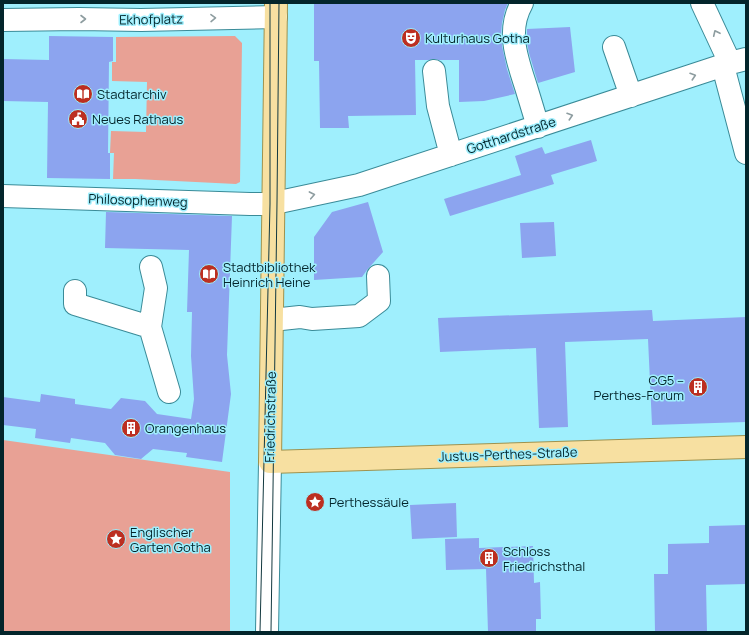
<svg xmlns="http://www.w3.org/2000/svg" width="749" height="635" viewBox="0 0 749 635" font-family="Manrope,sans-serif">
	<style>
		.green { fill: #e8a195 }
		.building { fill: #8ca4ef }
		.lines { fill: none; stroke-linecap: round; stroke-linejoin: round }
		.minor-casing { stroke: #3a8b98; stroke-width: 24 }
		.major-casing { stroke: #9e924f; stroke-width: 24 }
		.minor { stroke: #fff; stroke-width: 22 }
		.major { stroke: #f7e0a1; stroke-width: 22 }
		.tram { stroke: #133940; stroke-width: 1 }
		.oneway { stroke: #8e9da0 }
		.labels { text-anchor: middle; stroke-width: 3; stroke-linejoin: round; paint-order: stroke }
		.street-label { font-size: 13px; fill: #03252b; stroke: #9feffd }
		.poi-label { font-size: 13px; fill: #03252b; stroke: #9feffd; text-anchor: start }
	</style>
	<rect width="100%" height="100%" fill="#9feffd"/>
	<path class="green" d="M235,36l7,7 -2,139 -4,2 -101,-5h-22l1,-26h-4l1,-22 35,1 1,-50 -35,-1v-19h4v-25z
		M3,440l227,32v160h-227z"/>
	<path class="building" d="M314,3h194l-3,7 -3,13 -1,12 1,11 5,23 8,25 -31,7 -25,1v-42h-20l-6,-1 -4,1h-14l1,55 -68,1 1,12h-29l-1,-67h-5z
		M570,27l5,45 -37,11 -9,-30 -2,-10v-14z
		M49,36l64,1v24l-4,1 -1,91h2v26l-63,-1 1,-76 -45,-1v-42l46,1z
		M591,140l6,21 -46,14 3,9 -104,32 -6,-17 77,-24 -6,-19 27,-9 3,7z
		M368,202l15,50 -16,18 -5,7 -48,3v-43l18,-25z
		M106,212l126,4 -5,139 4,39 -9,68 -36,-5 1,-4 -34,-4 -12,10 -26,-4 -10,-12 -34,-5 -1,5 -35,-5 1,-9 -33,-4v-28l37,5 1,-8 34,5v5l36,5 10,-11 24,3 12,13 34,5 3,-20 -3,-43 1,-44h-5l2,-62 -84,-2z
		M554,222l2,34 -34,2 -2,-35z
		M652,310l1,11 93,-4v105l-94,3 -4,-86 -83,3 3,85 -29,1 -3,-80 -96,4 -2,-34z
		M456,503l1,34 -45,2 -2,-34z
		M746,525v59l-40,1 1,47h-52l-1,-58h14v-30l41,-1v-17z
		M479,538v10l54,-2 1,37 6,-1 1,37h-5v13h-48l-2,-63 -40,1 -1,-31z"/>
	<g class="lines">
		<g class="minor-casing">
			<path id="minor" d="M522,3c-16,28 -5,56 4,84 4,13 8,26 12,40
				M702,3l28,60
				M3,20l76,-1 62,1 135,-3
				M614,47l17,49
				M723,66l23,87
				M434,71l4,35 13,49
				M3,196l247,8h20l89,-19 371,-122 16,-4
				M151,267l5,21 -6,39 19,65
				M75,291v13l75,23
				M272,320l28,-3 12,2 47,-3 20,-15 -1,-25
				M267,632l3,-170"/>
		</g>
		<g class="major-casing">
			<path id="major" d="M276,3l-6,459 476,-15"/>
		</g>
		<use href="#minor" class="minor"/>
		<use href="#major" class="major"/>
		<path class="tram" d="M260,632l10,-428v-201
			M271,632l6,-430 2,-199"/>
	</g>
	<defs><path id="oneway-chevron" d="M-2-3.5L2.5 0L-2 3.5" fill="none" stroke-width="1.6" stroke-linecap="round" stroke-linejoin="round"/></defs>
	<g class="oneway">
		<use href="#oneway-chevron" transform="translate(213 18) rotate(-1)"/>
		<use href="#oneway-chevron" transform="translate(83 19)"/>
		<use href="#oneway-chevron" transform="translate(716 33) rotate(-115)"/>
		<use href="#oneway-chevron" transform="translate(693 76) rotate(-18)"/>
		<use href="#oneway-chevron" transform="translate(570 116) rotate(-18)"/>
		<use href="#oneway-chevron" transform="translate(312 195) rotate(-11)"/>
	</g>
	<defs>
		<g id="theatre-disc" transform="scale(1)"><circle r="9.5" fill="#bc2f21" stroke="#9feffd"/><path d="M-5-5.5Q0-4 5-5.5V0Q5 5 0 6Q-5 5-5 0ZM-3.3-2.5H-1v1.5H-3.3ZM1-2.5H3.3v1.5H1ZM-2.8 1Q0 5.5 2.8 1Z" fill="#fff"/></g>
		<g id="library-disc" transform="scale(1)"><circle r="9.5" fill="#bc2f21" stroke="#9feffd"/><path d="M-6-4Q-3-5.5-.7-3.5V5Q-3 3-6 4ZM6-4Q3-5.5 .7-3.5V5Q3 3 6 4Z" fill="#fff"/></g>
		<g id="civic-disc" transform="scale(1)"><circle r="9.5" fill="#bc2f21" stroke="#9feffd"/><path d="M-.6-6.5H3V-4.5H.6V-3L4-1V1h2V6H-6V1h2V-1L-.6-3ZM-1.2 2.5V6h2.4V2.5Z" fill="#fff"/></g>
		<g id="building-disc" transform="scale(1)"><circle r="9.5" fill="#bc2f21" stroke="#9feffd"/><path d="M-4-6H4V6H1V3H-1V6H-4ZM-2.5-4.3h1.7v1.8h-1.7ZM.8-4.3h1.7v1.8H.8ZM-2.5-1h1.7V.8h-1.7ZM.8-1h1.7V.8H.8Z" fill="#fff"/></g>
		<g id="sight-disc" transform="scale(1)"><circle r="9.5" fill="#bc2f21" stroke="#9feffd"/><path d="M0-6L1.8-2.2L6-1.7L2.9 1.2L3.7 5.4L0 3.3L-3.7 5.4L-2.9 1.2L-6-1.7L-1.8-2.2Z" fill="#fff"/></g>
	</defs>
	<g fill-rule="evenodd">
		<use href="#theatre-disc" x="411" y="38"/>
		<use href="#library-disc" x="83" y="94"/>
		<use href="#civic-disc" x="78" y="119"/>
		<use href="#library-disc" x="209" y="274"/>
		<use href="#building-disc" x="698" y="387"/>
		<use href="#building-disc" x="131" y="428"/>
		<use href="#sight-disc" x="315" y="502"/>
		<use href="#sight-disc" x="116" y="539"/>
		<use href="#building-disc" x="489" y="558"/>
	</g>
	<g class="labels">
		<g class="street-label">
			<text transform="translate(151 19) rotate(-1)" y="5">Ekhofplatz</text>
			<text transform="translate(511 135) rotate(-18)" y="5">Gotthardstraße</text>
			<text transform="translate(138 200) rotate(2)" y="5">Philosophenweg</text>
			<text transform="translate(270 417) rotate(-89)" y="5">Friedrichstraße</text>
			<text transform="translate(508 454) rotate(-2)" y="5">Justus-Perthes-Straße</text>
		</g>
		<g class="poi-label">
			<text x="425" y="43">Kulturhaus Gotha</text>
			<text x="97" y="99">Stadtarchiv</text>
			<text x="92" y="124">Neues Rathaus</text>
			<text x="223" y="272">Stadtbibliothek<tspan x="223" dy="15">Heinrich Heine</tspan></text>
			<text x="684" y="385" text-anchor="end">CG5 –<tspan x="684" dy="15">Perthes-Forum</tspan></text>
			<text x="145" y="433">Orangenhaus</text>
			<text x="329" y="507">Perthessäule</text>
			<text x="130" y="537">Englischer<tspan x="130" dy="15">Garten Gotha</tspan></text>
			<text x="503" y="556">Schloss<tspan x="503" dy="15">Friedrichsthal</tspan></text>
		</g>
	</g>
	<rect width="749" height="635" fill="none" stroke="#03252b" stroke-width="8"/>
</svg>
